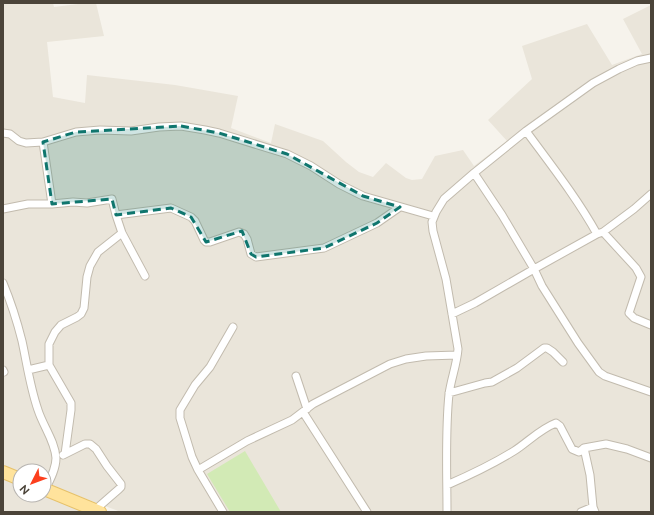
<svg xmlns="http://www.w3.org/2000/svg" width="654" height="515" viewBox="0 0 654 515" font-family="Raleway,sans-serif">
	<style>
		.residential { fill: #eae5da }
		.green { fill: #d2eab5 }
		.lines { fill: none; stroke-linecap: round; stroke-linejoin: round }
		.street-casing { stroke: #c2bbae; stroke-width: 9 }
		.primary-casing { stroke: #e6c16a; stroke-width: 14 }
		.street { stroke: #fff; stroke-width: 7 }
		.primary { stroke: #ffe39c; stroke-width: 12 }
		.marked { fill: #0f766e; fill-opacity: 0.2; stroke: #0f766e; stroke-width: 3; stroke-dasharray: 8 5; stroke-linejoin: round }
	</style>
	<rect width="100%" height="100%" fill="#f6f3ec"/>
	<path class="residential" d="M3,3h50l1,4 32,-4h10l8,33 -57,6 6,55 32,6 2,-28 88,10 63,11 -7,32 40,15 4,-19 48,17 23,21 13,10 14,5 13,-14 20,15 6,2 10,-1 13,-23 28,-6 11,16 33,-25 -19,-21 44,-41 -10,-33 65,-22 25,41 30,-11 -19,-35 28,-14v507h-530l-77,-29v-12h-24v2l-17,-8z
		M3,478l17,7v10h23l41,17h-81z"/>
	<path class="green" d="M245,451l36,61h-51l-23,-38z"/>
	<g class="lines">
		<g class="street-casing">
			<path id="street" d="M526,131c25,34 51,67 71,103
				M3,133l7,1 9,7 7,2 17,-1 33,-10 24,-2 31,1 28,-4 22,-1 24,4 14,3 68,21 24,12 28,18 24,12 70,20
				M43,142l9,62
				M474,173l28,42 32,54 8,17 36,57 21,29 6,4 46,16
				M3,209l25,-5h24l21,-2 14,1 25,-4 4,16 6,18 23,43
				M116,215l55,-7 20,9 4,4 9,19 2,2h4l29,-10 5,2 3,5 4,15 5,3 68,-9 53,-25 23,-16
				M603,232l33,36 5,9 -12,36 5,5 17,7
				M3,283c8,19 14,38 19,58 5,23 8,46 16,69 5,16 17,31 18,48 0,11 -6,22 -11,32
				M452,314l23,-11 59,-34 63,-35 6,-2 31,-23 17,-15
				M3,370l1,2
				M28,370l21,-5
				M296,376l11,33
				M449,393l36,-10 7,-1 25,-14 27,-20h3l6,4 10,10
				M303,412l64,100
				M584,448l6,27 3,32 2,5
				M65,454l6,-44v-7l-22,-38v-21l6,-12 6,-7 16,-8 4,-3 3,-6 3,-31 3,-11 8,-14 24,-19
				M63,455l22,-11h5l6,5 11,17 14,18v3l-2,2 -24,21
				M198,470l49,-29 45,-21 21,-16 77,-40 16,-5 20,-3 31,-1
				M447,485c23,-10 46,-21 67,-34 14,-9 26,-22 42,-28l4,3 12,23 7,3 5,-4 22,-4 21,5 24,9
				M223,512l-25,-42 -6,-13 -12,-39v-8l15,-25 15,-18 23,-40
				M447,512c0,-39 -2,-79 2,-118 2,-15 8,-30 9,-45l-12,-70 -13,-48 -1,-9 4,-10 8,-13 30,-26 52,-42 67,-48 26,-14 18,-8 14,-3
				M581,512l12,-5"/>
		</g>
		<g class="primary-casing">
			<path id="primary" d="M3,472l17,7
				M44,489l56,23"/>
		</g>
		<use href="#street" class="street"/>
		<use href="#primary" class="primary"/>
	</g>
	<path class="marked" d="M181,126l38,7 68,21 76,42 37,11 -23,16 -53,25 -68,9 -5,-3 -9,-23 -36,11 -15,-25 -20,-9 -55,7 -4,-16 -60,5 -9,-62 33,-10z"/>
	<rect width="654" height="515" fill="none" stroke="#4b4439" stroke-width="8"/>
	<g transform="translate(32 483) rotate(228)"><circle r="19" fill="#ffffff" stroke="#b7b4b0"/>
	<path d="M0-3L7 15L0 10L-7 15Z" fill="#fc3f1d"/>
	<text y="-6" font-size="11" font-weight="bold" text-anchor="middle" fill="#4b4439">N</text>
	</g>
</svg>
